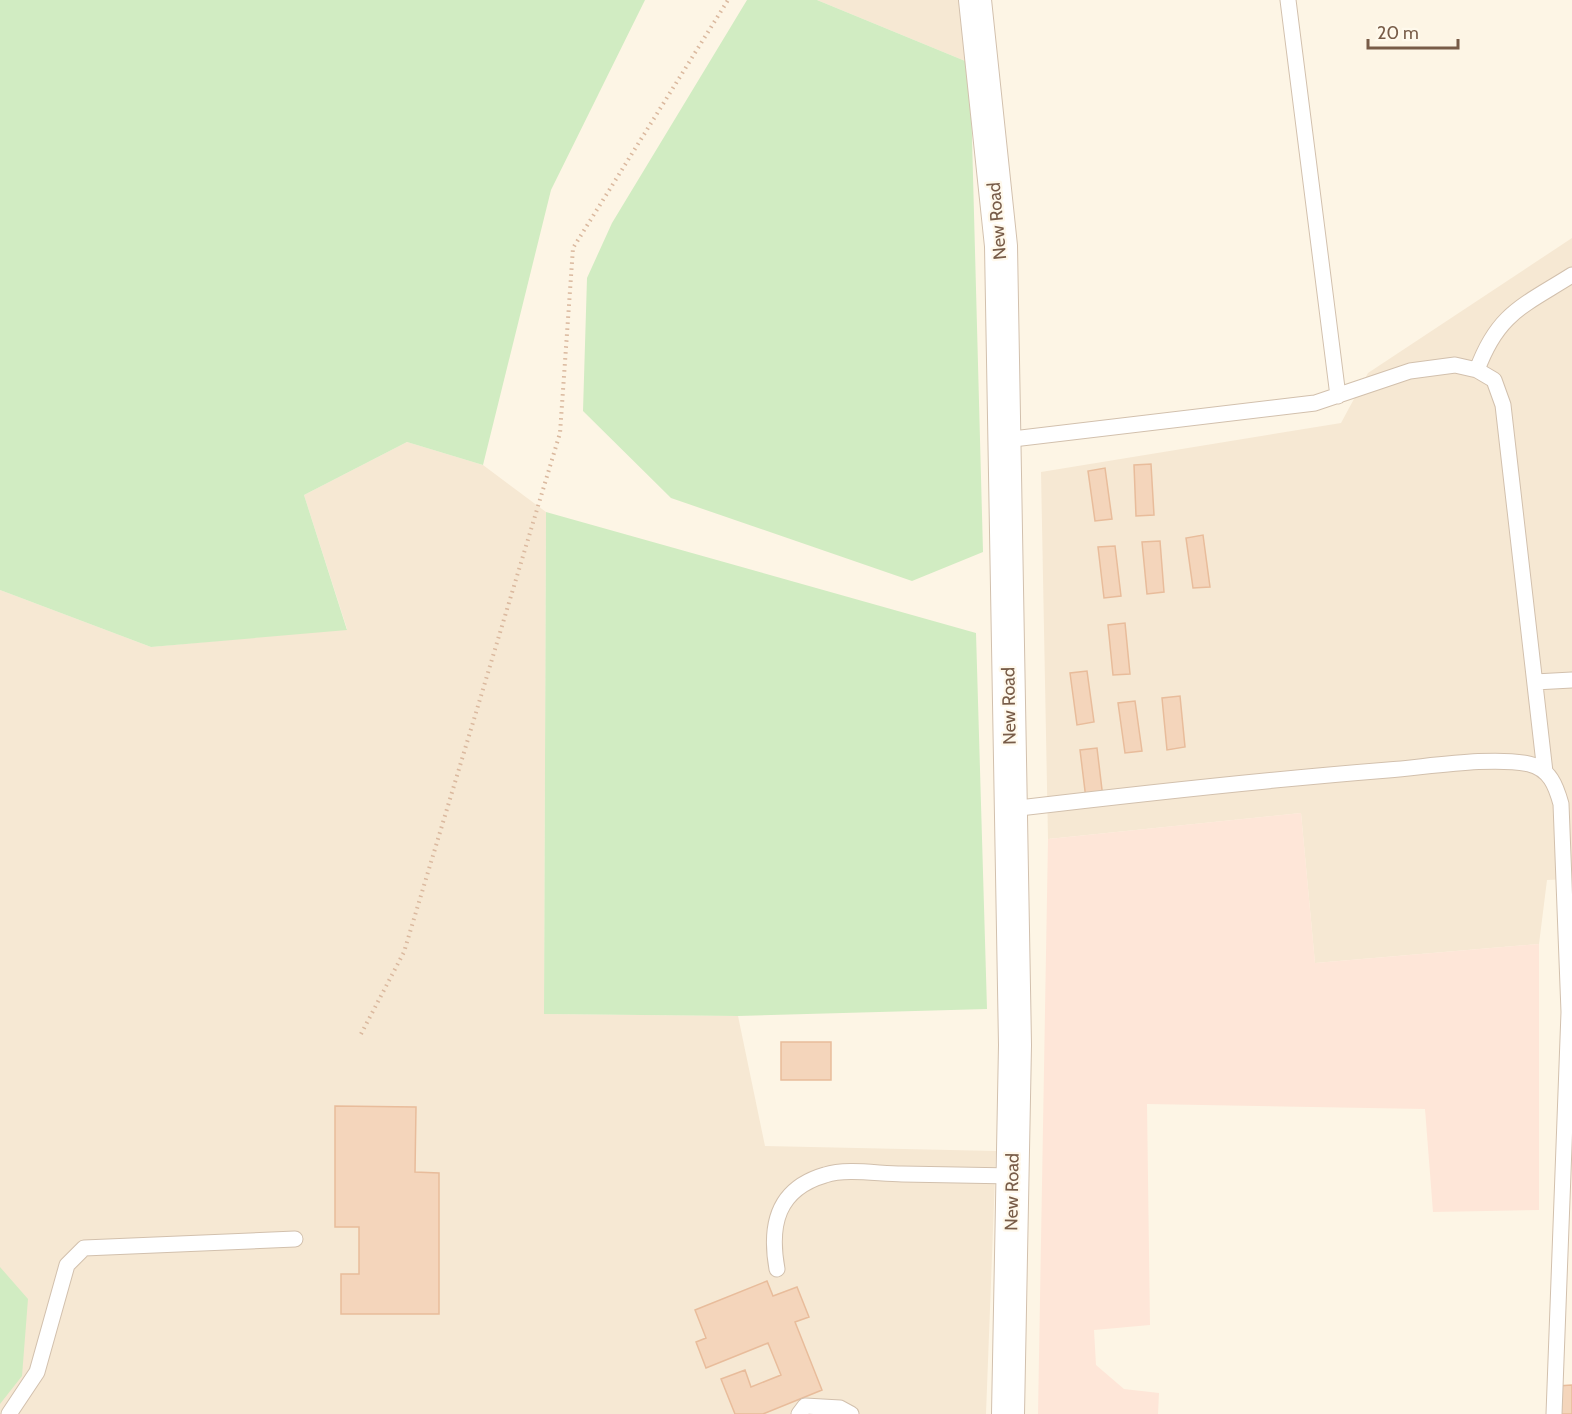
<svg xmlns="http://www.w3.org/2000/svg" width="1572" height="1414" viewBox="0 0 1572 1414" font-family="Cabin,sans-serif">
	<style>
		.residential { fill: #f6e8d3 }
		.commercial { fill: #fee6d8 }
		.green { fill: #d1ecc2 }
		.building { fill: #f4d5bb; stroke: #e8bc9b; stroke-width: 1.5 }
		.lines { fill: none; stroke-linecap: round; stroke-linejoin: round }
		.lane-casing { stroke: #d2c0ad; stroke-width: 17 }
		.street-casing { stroke: #d2c0ad; stroke-width: 34 }
		.path { stroke: #dab89e; stroke-width: 4; stroke-dasharray: 1.5 4.5; stroke-linecap: butt }
		.lane { stroke: #fff; stroke-width: 15 }
		.street { stroke: #fff; stroke-width: 32 }
		.labels { text-anchor: middle; stroke-width: 4.5; stroke-linejoin: round; paint-order: stroke }
		.street-label { font-size: 18px; fill: #785c48; stroke: #fff9ec }
	</style>
	<rect width="100%" height="100%" fill="#fdf5e5"/>
	<path class="residential" d="M817,0h147l6,63z
		M1572,238v641l-25,1 -8,64 -224,19 -14,-150 -253,26 -7,-367 300,-49 27,-50z
		M407,442l76,23 63,47 -2,502 194,2 27,130 231,5 -10,263h-986v-824l151,57 196,-18 -43,-134z"/>
	<path class="commercial" d="M1301,813l14,150 224,-19v266l-106,2 -8,-103 -278,-5 3,221 -56,5 2,35 28,24 35,4 -1,21h-120l10,-575z"/>
	<path class="green" d="M0,0h645l-94,190 -68,275 -76,-23 -103,53 43,135 -196,17 -151,-57z
		M747,0h70l153,63 13,489 -71,29 -241,-83 -88,-87 4,-133 25,-55z
		M546,512l430,121 11,376 -249,7 -194,-2z
		M0,1267l28,32 -6,77 -22,28z"/>
	<path class="building" d="M1151,464l3,51 -18,1 -2,-51z
		M1105,468l7,51 -17,2 -7,-50z
		M1203,535l7,52 -17,1 -7,-50z
		M1160,541l4,51 -17,2 -5,-52z
		M1115,546l6,50 -17,2 -6,-51z
		M1125,623l5,51 -17,1 -5,-50z
		M1087,671l7,51 -17,3 -7,-52z
		M1180,696l5,51 -18,3 -5,-52z
		M1135,701l7,50 -17,2 -7,-50z
		M1097,748l6,50 -17,1 -6,-49z
		M781,1042h50v38h-50z
		M335,1106l81,1 -1,65 24,1v141h-98v-40h18v-47h-24z
		M767,1281l6,15 24,-9 12,30 -14,5 27,68 -59,24h-28l-14,-35 24,-9 6,17 30,-12 -13,-32 -62,25 -10,-26 10,-4 -11,-28z
		M1572,1385v29h-14l-1,-28z"/>
	<g class="lines">
		<g class="lane-casing">
			<path id="lane" d="M1288,0l50,396
				M1477,370c21,-57 46,-64 95,-95
				M1004,440l311,-37 95,-32 45,-6 22,5 17,10 9,25 42,367
				M1535,682l37,-2
				M1011,809c126,-15 251,-29 377,-39 40,-3 103,-14 141,-6 21,5 27,22 32,40l8,208 -15,402
				M777,1269c-8,-44 0,-80 48,-94 22,-7 54,-1 77,-1 37,1 74,1 111,2
				M9,1414l28,-42 30,-107 17,-17 211,-9
				M799,1414l6,-8 35,2 11,6"/>
		</g>
		<g class="street-casing">
			<path id="street" d="M975,0l26,246 14,799 -7,369"/>
		</g>
		<path class="path" d="M361,1034l43,-82 156,-519 13,-185 155,-248"/>
		<use href="#lane" class="lane"/>
		<use href="#street" class="street"/>
	</g>
	<g class="labels">
		<g class="street-label">
			<text transform="translate(997 221) rotate(-95)" y="6">New Road</text>
			<text transform="translate(1009 706) rotate(-91)" y="6">New Road</text>
			<text transform="translate(1012 1192) rotate(-89)" y="6">New Road</text>
		</g>
	</g>
	<path d="M1368 39v9h90v-9" fill="none" stroke="#785c48" stroke-width="3"/>
	<text x="1377" y="39" font-size="18" fill="#785c48" stroke="#fff9ec" stroke-width="4.5" paint-order="stroke">20 m</text>
</svg>
